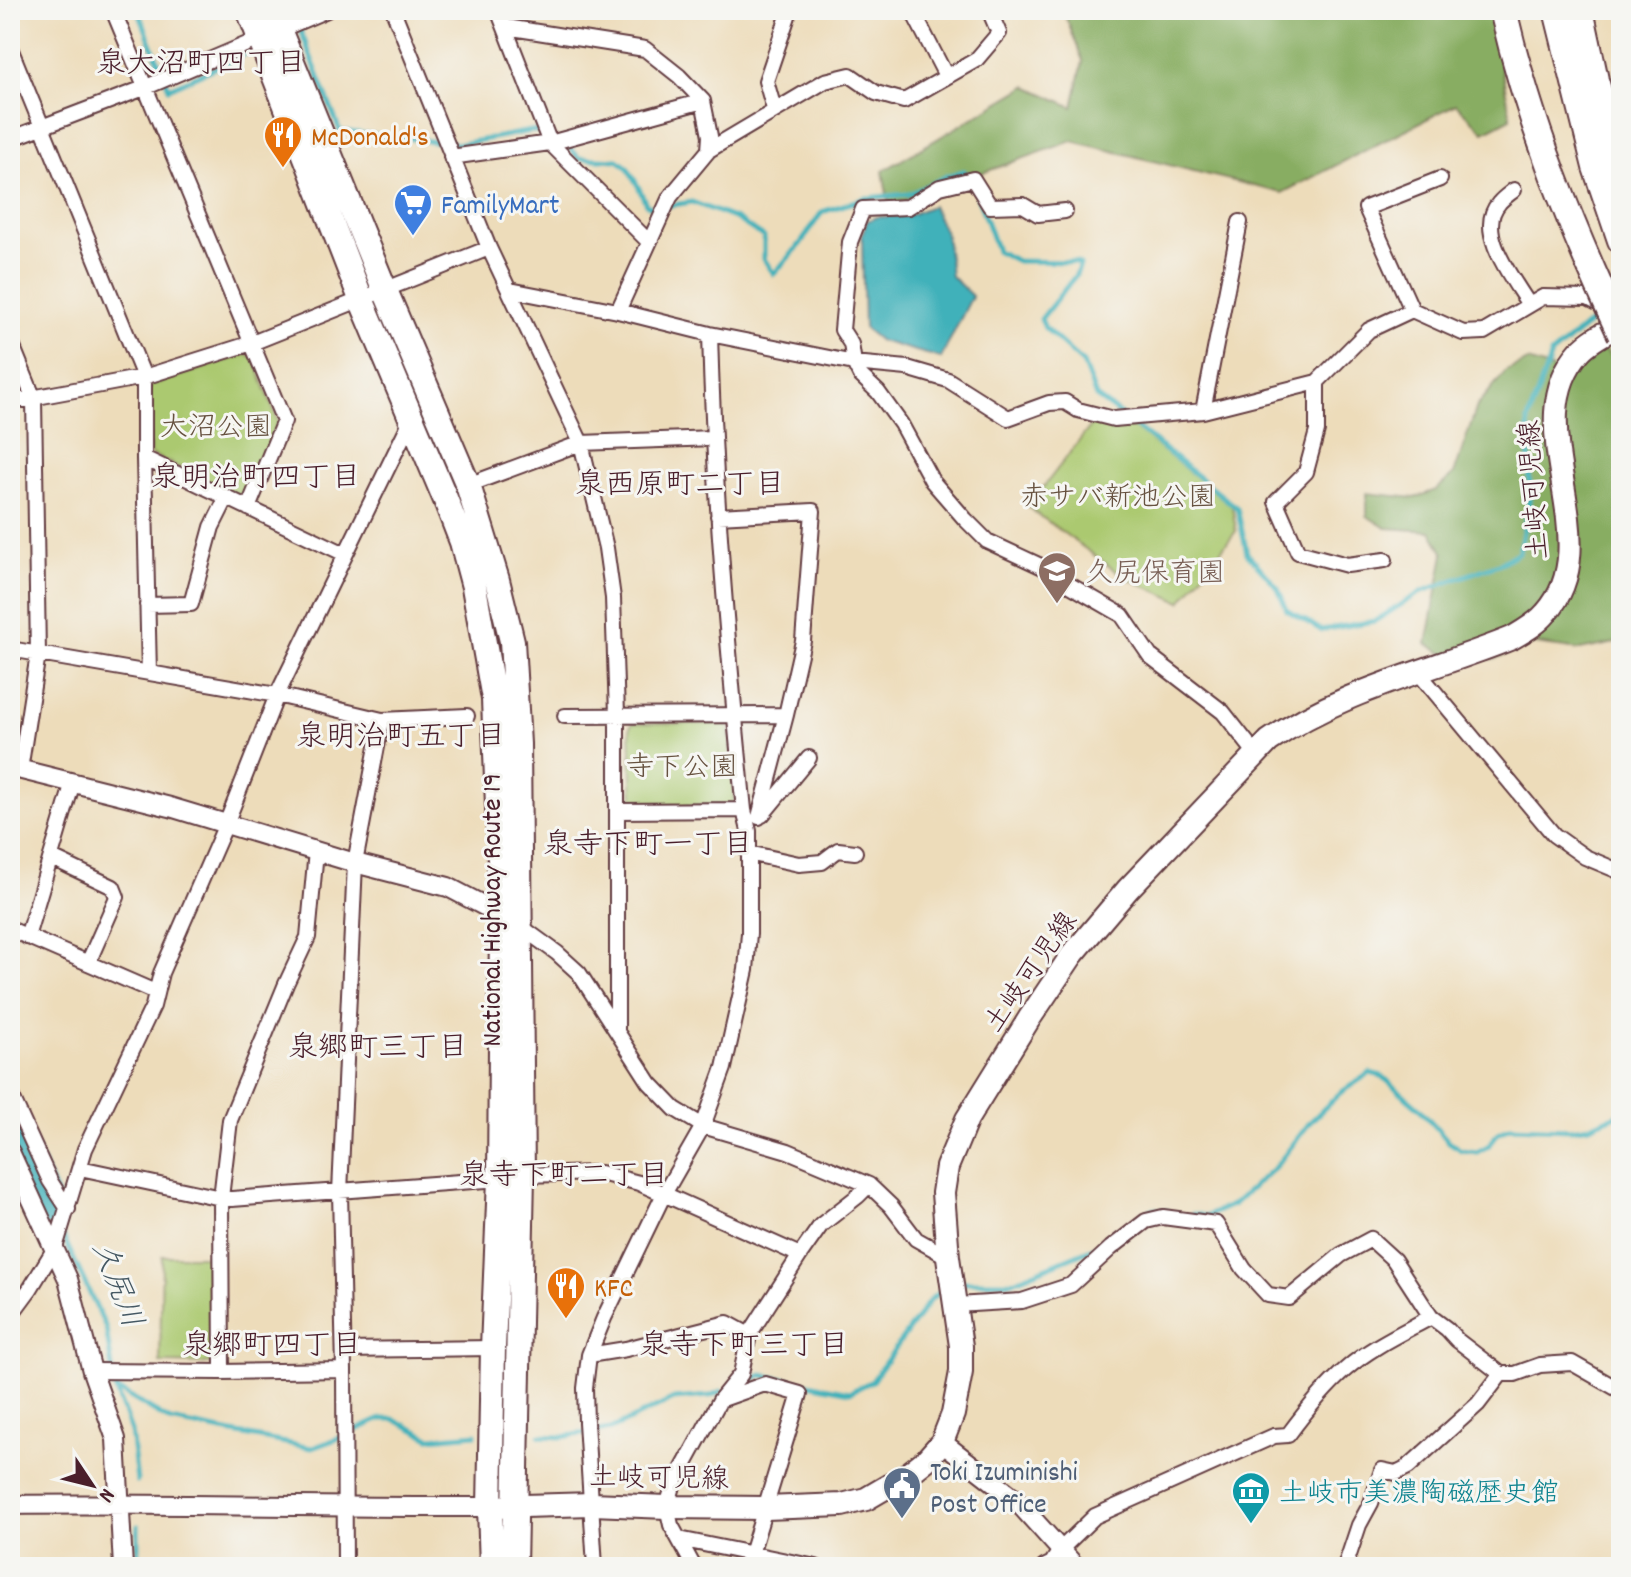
<svg xmlns="http://www.w3.org/2000/svg" width="1631" height="1577" viewBox="0 0 1631 1577" font-family="Dekko,'Klee One',sans-serif">
	<style>
		.green { fill: #abc970; stroke: #7a744e; stroke-width: 2 }
		.forest { fill: #88ad62; stroke: #696646; stroke-width: 2 }
		.water { fill: #40b1ba; stroke: #456872; stroke-width: 2 }
		.lines { fill: none; stroke-linecap: round; stroke-linejoin: round }
		.stream { stroke: #40b1ba; stroke-width: 5 }
		.river { stroke: #40b1ba; stroke-width: 28 }
		.minor-casing { stroke: #623b40; stroke-width: 18 }
		.tertiary-casing { stroke: #623b40; stroke-width: 22 }
		.primary-casing { stroke: #623b40; stroke-width: 26 }
		.trunk-casing { stroke: #623b40; stroke-width: 28 }
		.motorway-casing { stroke: #623b40; stroke-width: 30 }
		.minor { stroke: #fff; stroke-width: 14 }
		.tertiary { stroke: #fff; stroke-width: 18 }
		.primary { stroke: #fff; stroke-width: 22 }
		.trunk { stroke: #fff; stroke-width: 24 }
		.motorway { stroke: #fff; stroke-width: 26 }
		.motorway-bridge-casing { stroke: #623b40; stroke-width: 30; stroke-linecap: butt }
		.motorway-bridge { stroke: #fff; stroke-width: 26 }
		.labels { text-anchor: middle; stroke-width: 6; stroke-linejoin: round; paint-order: stroke }
		.food-label { font-size: 28px; fill: #c56008; stroke: #f6f6f2; text-anchor: start }
		.shop-label { font-size: 28px; fill: #366cbe; stroke: #f6f6f2; text-anchor: start }
		.park-label { font-size: 28px; fill: #675240; stroke: #f6f6f2 }
		.street-label { font-size: 28px; fill: #4a1f2b; stroke: #f6f6f2 }
		.education-label { font-size: 28px; fill: #785e54; stroke: #f6f6f2; text-anchor: start }
		.service-label { font-size: 28px; fill: #4e5e75; stroke: #f6f6f2; text-anchor: start }
		.culture-label { font-size: 28px; fill: #0d838f; stroke: #f6f6f2; text-anchor: start }
		.neighbourhood-label { font-size: 30px; fill: #4a1f2b; stroke: #f6f6f2 }
		.water-label { font-size: 30px; font-style: italic; fill: #465964; stroke: #f6f6f2 }
	</style>
	<rect width="100%" height="100%" fill="#f6f6f2"/>
	<filter id="ink" filterUnits="userSpaceOnUse"><feTurbulence type="fractalNoise" baseFrequency=".0125" numOctaves="2"/><feDisplacementMap in="SourceGraphic" scale="16" xChannelSelector="R" yChannelSelector="G"/><feConvolveMatrix kernelMatrix="1 2 1 2 8 2 1 2 1" color-interpolation-filters="sRGB"/></filter>
	<filter id="wash" filterUnits="userSpaceOnUse"><feTurbulence type="fractalNoise" baseFrequency=".006" numOctaves="4" result="noise"/><feDisplacementMap in="SourceGraphic" scale="32" xChannelSelector="R" yChannelSelector="G"/><feGaussianBlur stdDeviation="1.8" result="paint"/><feColorMatrix in="noise" values="0 0 0 0 0 0 0 0 0 0 0 0 0 0 0 0 0 1.4 0 .05"/><feComposite in="paint" operator="in"/></filter>
	<g filter="url(#wash)">
		<rect width="100%" height="100%" fill="#eddcba"/>
		<path class="green" d="M247,354l7,4 24,64 -32,77 -96,-45 -2,-63 4,-6z
			M1093,423l42,5 97,78 4,25 -55,71 -57,-25 -96,-70z
			M633,723l91,1 5,3 5,76 -2,2h-99l-3,-78z
			M162,1256h48l7,5 1,103 -58,-1z"/>
		<path class="forest" d="M1063,10h427l21,108 -27,14 -28,-28 -174,89 -210,-52 -183,65 -6,-35 144,-85 46,21 10,-46z
			M1602,342l19,34v266l-41,8 -45,-6 -42,15 -47,-4 -19,-11 17,-90 -13,-23 -45,-3 -19,-12v-23l48,5 21,-8 18,-16 23,-68 29,-35 22,-10 43,14z"/>
		<path class="water" d="M932,206l14,28 5,42 21,20 -31,62 -61,-17 -16,-13 -2,-92 5,-15 9,-4 31,-1z"/>
		<g class="lines">
			<path class="stream" d="M138,10l31,78 75,-33
				M300,29l40,102 120,13 71,-13 13,1
				M563,140l16,18 39,2 9,7 11,19 8,18 7,4 39,-6 44,17 28,18v22l10,15 27,-31 21,-31 44,-14 43,-4 38,-18 17,-5 4,7
				M978,198l19,53 20,10 58,1 5,3 -4,10 -35,44 4,9 38,35 13,34 25,18
				M1129,421l108,87 10,45 31,35 9,22 34,20 54,-9 48,-30 78,-28 18,-11 11,-56 -2,-76 23,-65 36,-30 16,-10
				M52,1213l7,14
				M1193,1214l14,2 27,-12 43,-39 34,-44 29,-28 30,-20 12,3 37,32 30,34 12,8 16,2 11,-6 10,-13 11,-6 62,2 19,-3 31,-13
				M1143,1216l10,-7 14,2
				M63,1236l43,92 9,60 16,43 6,50
				M960,1282h51l87,-36 34,-22
				M738,1385l24,-10 88,17 22,-11 58,-81 14,-12
				M115,1388l55,33 142,27 22,-8 47,-21h13l36,19 46,-4
				M540,1436l22,1 49,-8 63,-30 36,-3 11,-5
				M138,1526v41"/>
			<path class="river" d="M10,1119l42,94"/>
		</g>
	</g>
	<g filter="url(#ink)">
		<g class="lines">
			<g class="minor-casing">
				<path id="minor" d="M113,10l171,411 -36,87
					M393,10l96,238 92,195 25,105 7,50 4,116v318
					M498,10l52,133 98,98
					M912,10l34,66
					M506,27l139,22 34,27 24,25 7,35 -1,14 -39,47 -52,114
					M10,48l134,329v81l5,215
					M774,109l-8,-28 24,-71
					M10,139l134,-51 183,-78
					M709,150l116,-69 25,-6 26,18 28,8 72,-41 23,-27 -10,-23
					M451,157l99,-14 153,-42
					M1514,190c-5,4 -11,8 -15,13 -25,28 15,77 30,102
					M1065,211l-27,3 -15,-9 -33,1 -17,-27 -33,8 -32,20 -45,2 -13,33 -8,88 9,14 3,19 6,12 18,17 23,32 31,57 33,38 22,22 58,27 18,13 59,34 28,41 73,56 33,42
					M510,290l108,21 92,23 144,29 53,5 41,12 60,38 41,-15 16,-1 13,8 36,9 89,-8 114,-29 52,-52 43,-20 51,23 21,-1 59,-35 45,1 19,10
					M1412,310l-46,-102 74,-29
					M10,340l24,59 4,255 -18,116
					M1317,382v49l-11,41 -30,30 22,50 49,13 38,-5
					M10,402l134,-25 108,-34 237,-95
					M1203,411l37,-189
					M144,458l201,96
					M468,485l113,-42 132,-5
					M718,516l95,-5 -10,130 -17,74 -27,102
					M147,605l44,-1 21,-77 15,-30
					M10,649l267,46 105,25 85,-4
					M1418,672l136,163 31,22 36,15
					M565,716l221,-1
					M618,811l126,-1
					M762,815l47,-57
					M748,853l51,11 23,-2 16,-12 17,2
					M52,858l61,29 4,10 -29,66
					M520,926l37,27 22,20 71,110 25,26 28,17 85,25 81,34 22,21 25,33 32,18
					M10,929l145,63
					M27,937l46,-155
					M10,1093l40,88 18,28
					M80,1168l141,30 11,1 268,-20
					M522,1175l78,-2 39,10 161,72
					M956,1305l66,-4 49,-16 40,-37 35,-27 17,-4 53,7 28,45 24,26 21,3 52,-43 30,-16 23,21 37,57 16,12 10,11 44,34h14l25,-9 32,-2 49,28
					M10,1316l20,-27 25,-41 30,-99 68,-143 8,-33 65,-149 51,-129 135,-277
					M344,1350l149,-2
					M589,1355l37,-6 101,-26 22,12
					M92,1371l130,1 122,-2
					M222,1372l-1,-174 9,-78 56,-136 22,-47 8,-86
					M720,1400l45,-16 35,10 -49,160
					M679,1539l137,28
					M345,1567l-1,-197 -4,-178 15,-329 27,-143
					M595,1567l-9,-145 -1,-34 4,-33 15,-37 60,-124 39,-68 21,-58 22,-98 3,-37v-102l-5,-21c-16,-159 -30,-317 -34,-476
					M694,1567l-23,-42 -4,-18 6,-21 47,-86 21,-26 8,-39 51,-80 21,-30 37,-29 11,-11
					M1044,1567l8,-4 8,-13 35,-34 179,-80 14,-1c17,-23 36,-47 58,-66 25,-22 56,-36 85,-52
					M1345,1567l14,-42 12,-22 11,-33 14,3 12,-6 70,-63 23,-30"/>
			</g>
			<g class="tertiary-casing">
				<path id="tertiary" d="M10,767l160,40 185,56 93,24 63,33
					M10,1152l58,127 24,92 24,68 7,128
					M942,1442l71,55 63,70
					M10,1505c160,-2 320,3 480,2"/>
			</g>
			<g class="primary-casing">
				<path id="primary" d="M490,1507l102,-3 75,3 99,1 76,-3 24,-6 41,-24 19,-15 16,-18 11,-28 8,-42v-26l-13,-89 -5,-64 4,-26 20,-48 62,-100 43,-64 56,-66 141,-148c73,-51 161,-70 243,-103 12,-7 25,-14 34,-25 65,-72 -32,-189 34,-262 11,-12 27,-19 41,-27"/>
			</g>
			<g class="trunk-casing">
				<path id="trunk" d="M249,10l112,289 84,199 17,44 12,45 20,112 8,215 -2,265 -7,169 -3,159 2,60
					M271,10l113,278 84,197 29,95 15,61 6,103 4,431 -8,392"/>
			</g>
			<g class="motorway-casing">
				<path id="motorway" d="M1557,10l39,157 25,73
					M1580,10l15,70 26,91"/>
			</g>
			<use href="#minor" class="minor"/>
			<use href="#tertiary" class="tertiary"/>
			<use href="#primary" class="primary"/>
			<use href="#trunk" class="trunk"/>
			<use href="#motorway" class="motorway"/>
			<g class="motorway-bridge-casing">
				<path id="motorway-bridge" d="M1503,10c26,113 69,220 118,324"/>
			</g>
			<use href="#motorway-bridge" class="motorway-bridge"/>
		</g>
	</g>
	<defs>
		<g id="restaurant-pin" transform="scale(2)"><path d="M0 17L-7.5 6A9.5 9.5 0 1 1 7.5 6Z" fill="#e8710a" stroke="#f6f6f2"/><path d="M-5-6h1v4h1v-4h1v4h1v-4h1v5L-1.5 .5V6h-2V.5L-5-1ZM5-6V6H3V1.5H1.5Q1.5-4 5-6Z" fill="#fff"/></g>
		<g id="supermarket-pin" transform="scale(2)"><path d="M0 17L-7.5 6A9.5 9.5 0 1 1 7.5 6Z" fill="#3f7fe0" stroke="#f6f6f2"/><path d="M-6-5.5h2.5l.6 2H6L4.5 2H-2.5L-4.4-4H-6ZM-1.5 3.2a1.3 1.3 0 1 0 .1 0ZM3 3.2a1.3 1.3 0 1 0 .1 0Z" fill="#fff"/></g>
		<g id="school-pin" transform="scale(2)"><path d="M0 17L-7.5 6A9.5 9.5 0 1 1 7.5 6Z" fill="#8d6e63" stroke="#f6f6f2"/><path d="M0-5L7-2L0 1L-7-2ZM-4 1L0 2.5L4 1V4Q0 6-4 4Z" fill="#fff"/></g>
		<g id="civic-pin" transform="scale(2)"><path d="M0 17L-7.5 6A9.5 9.5 0 1 1 7.5 6Z" fill="#5c6f8a" stroke="#f6f6f2"/><path d="M-.6-6.5H3V-4.5H.6V-3L4-1V1h2V6H-6V1h2V-1L-.6-3ZM-1.2 2.5V6h2.4V2.5Z" fill="#fff"/></g>
		<g id="museum-pin" transform="scale(2)"><path d="M0 17L-7.5 6A9.5 9.5 0 1 1 7.5 6Z" fill="#0f9aa8" stroke="#f6f6f2"/><path d="M0-6L6-3V-2H-6V-3ZM-5-1h2V3h-2ZM-1-1h2V3h-2ZM3-1h2V3H3ZM-6 4H6V6H-6Z" fill="#fff"/></g>
	</defs>
	<g fill-rule="evenodd">
		<use href="#restaurant-pin" x="283" y="135"/>
		<use href="#supermarket-pin" x="413" y="203"/>
		<use href="#school-pin" x="1057" y="571"/>
		<use href="#restaurant-pin" x="566" y="1286"/>
		<use href="#civic-pin" x="902" y="1486"/>
		<use href="#museum-pin" x="1251" y="1491"/>
	</g>
	<g class="labels">
		<g class="food-label">
			<text x="311" y="145">McDonald's</text>
			<text x="594" y="1296">KFC</text>
		</g>
		<g class="shop-label">
			<text x="441" y="213">FamilyMart</text>
		</g>
		<g class="park-label">
			<text x="216" y="435">大沼公園</text>
			<text x="1118" y="505">赤サバ新池公園</text>
			<text x="682" y="775">寺下公園</text>
		</g>
		<g class="street-label">
			<text transform="translate(1532 490) rotate(-94)" y="10">土岐可児線</text>
			<text transform="translate(490 910) rotate(-90)" y="10">National Highway Route 19</text>
			<text transform="translate(1029 971) rotate(-55)" y="10">土岐可児線</text>
			<text transform="translate(659 1476) rotate(1)" y="10">土岐可児線</text>
		</g>
		<g class="education-label">
			<text x="1085" y="581">久尻保育園</text>
		</g>
		<g class="service-label">
			<text x="930" y="1480">Toki Izuminishi<tspan x="930" dy="32">Post Office</tspan></text>
		</g>
		<g class="culture-label">
			<text x="1279" y="1501">土岐市美濃陶磁歴史館</text>
		</g>
		<g class="neighbourhood-label">
			<text x="201" y="72">泉大沼町四丁目</text>
			<text x="256" y="486">泉明治町四丁目</text>
			<text x="680" y="493">泉西原町二丁目</text>
			<text x="401" y="745">泉明治町五丁目</text>
			<text x="648" y="853">泉寺下町一丁目</text>
			<text x="378" y="1056">泉郷町三丁目</text>
			<text x="564" y="1184">泉寺下町二丁目</text>
			<text x="272" y="1354">泉郷町四丁目</text>
			<text x="744" y="1354">泉寺下町三丁目</text>
		</g>
		<g class="water-label">
			<text transform="translate(119 1284) rotate(69)" y="10">久尻川</text>
		</g>
	</g>
	<rect width="1631" height="1577" fill="none" stroke="#f6f6f2" stroke-width="40"/>
	<g transform="translate(92 1485) rotate(125)" stroke="#f6f6f2" stroke-width="6" paint-order="stroke">
	<path d="M0-6L14 30L0 20L-14 30Z" fill="#4a1f2b"/>
	<text y="-12" font-size="22" font-weight="bold" text-anchor="middle" fill="#4a1f2b">N</text>
	</g>
</svg>
